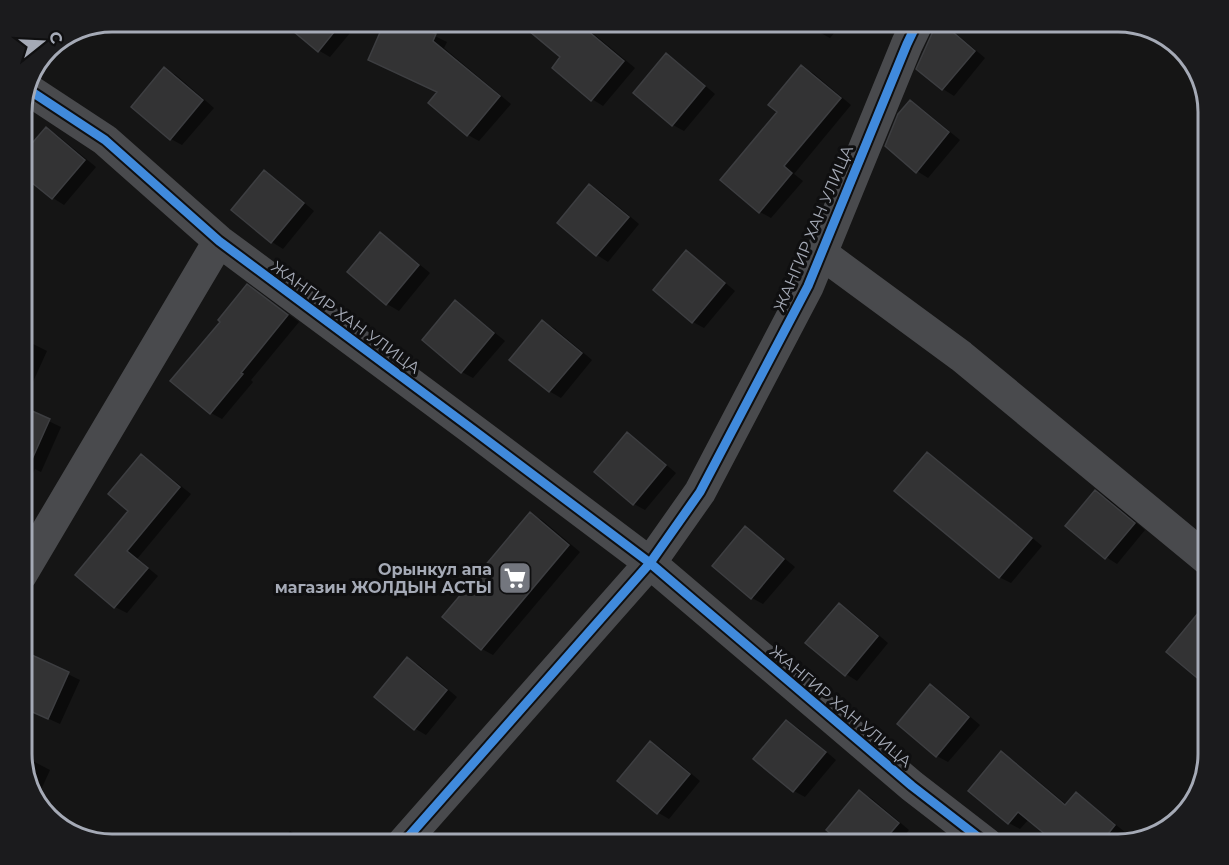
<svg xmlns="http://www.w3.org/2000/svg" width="1229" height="865" viewBox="0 0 1229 865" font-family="Montserrat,sans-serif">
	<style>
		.shadow { fill: #0007 }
		.building { fill: #333334; stroke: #3d3e41; stroke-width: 1.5 }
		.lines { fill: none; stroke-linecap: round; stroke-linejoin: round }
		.street { stroke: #494a4d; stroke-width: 32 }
		.cycleway-casing { stroke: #0f0f10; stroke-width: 13 }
		.cycleway { stroke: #408adc; stroke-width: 9 }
		.labels { text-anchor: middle; stroke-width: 6; stroke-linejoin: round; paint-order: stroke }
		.street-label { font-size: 16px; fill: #a5aab6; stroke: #0f0f10 }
		.poi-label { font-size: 16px; font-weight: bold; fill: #a5aab6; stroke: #0f0f10; text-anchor: end }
		.rim { fill: none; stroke: #a5aab6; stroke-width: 3 }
	</style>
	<rect width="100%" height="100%" fill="#151515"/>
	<path class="shadow" d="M283,21h77l-30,36 -12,-7z
		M404,21l43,21 -3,6 67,56 -32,37 -11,-6 -38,-32 9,-10z
		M520,21h58l57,47 -32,38 -11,-7 -29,-42z
		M806,21h38l-14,17 -11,-6z
		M938,21l9,5 38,32 -31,38 -11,-7z
		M666,55l11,7 38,32 -31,37 -11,-6z
		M801,67l12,6 38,32 -57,69 9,7 -32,37 -11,-6 19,-100z
		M164,69l12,6 38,33 -32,37 -11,-6z
		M910,102l11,6 39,32 -32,38 -11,-7z
		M46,129l11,6 39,32 -32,38 -11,-7 -32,-26z
		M265,172l11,7 38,32 -31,38 -11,-7z
		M590,186l11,6 38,32 -31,38 -11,-7z
		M380,234l11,7 39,32 -31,38 -12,-7 -38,-32z
		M686,252l11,7 38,32 -31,37 -11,-6z
		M247,286l12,7 40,29 -48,58 2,2 -31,37 -11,-6 11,-91z
		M455,302l11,7 39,32 -32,37 -11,-6z
		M542,322l12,6 38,32 -31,38 -12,-7z
		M21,338l26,13 -20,44 -6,-2z
		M21,408l40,19 -20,45 -6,-3 -14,30z
		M627,434l11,7 38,32 -31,37 -11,-6z
		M927,454l11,6 104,86 -31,37 -12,-6z
		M141,456l11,7 39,31 -54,65 21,17 -31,37 -12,-6 -38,-32 54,-64z
		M1095,492l12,6 38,32 -28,34 -11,-7z
		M530,514l12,6 38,32 -87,103 -11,-6 -38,-32z
		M745,528l11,7 39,32 -32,37 -11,-6z
		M839,605l11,6 38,32 -31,38 -11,-7z
		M23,652l57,28 -20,44 -39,-18z
		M408,659l11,6 38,32 -31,38 -12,-7z
		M930,686l12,7 38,32 -32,37 -11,-6z
		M787,722l11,6 38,32 -31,37 -11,-6z
		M650,743l12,6 38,32 -31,38 -12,-7z
		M1001,753l12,7 54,45 9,-11 11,7 39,32 -10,11h-57l-30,-25 -9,10 -11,-6z
		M21,755l29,15 -14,31 -3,-3z
		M860,792l11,6 38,32 -11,14h-52z
		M290,831l11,7 8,6h-30z"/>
	<path class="building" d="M281,21h62l-25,31z
		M385,21h22l29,13 -3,7 67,55 -33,40 -39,-33 9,-11 -69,-32z
		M517,21h59l48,40 -33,40 -39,-33 8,-11z
		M936,21h4l35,30 -33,39 -26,-21 18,-40z
		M666,53l39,33 -33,40 -39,-33z
		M801,65l40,33 -57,68 8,7 -33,40 -39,-33 57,-68 -9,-7z
		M164,67l39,33 -33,40 -39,-33z
		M910,100l39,32 -33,41 -31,-27 13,-32z
		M46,127l39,33 -33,39 -31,-25v-18z
		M264,170l40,33 -33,40 -40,-33z
		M589,184l40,33 -33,39 -39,-33z
		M380,232l39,33 -33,40 -39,-33z
		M686,250l39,33 -33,40 -39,-33z
		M247,284l41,31 -47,58 2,1 -33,40 -40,-33 50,-59 -2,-2z
		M455,300l39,33 -33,40 -39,-33z
		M542,320l40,33 -33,39 -40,-32z
		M21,406l29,13 -29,65z
		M627,432l39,33 -33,40 -39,-33z
		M927,452l105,86 -33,40 -105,-87z
		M141,454l39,33 -53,64 21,17 -34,40 -39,-33 53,-64 -20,-17z
		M1095,490l40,33 -30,36 -40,-33z
		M530,512l39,33 -88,105 -39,-33z
		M745,526l39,33 -33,40 -39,-33z
		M1208,601v86l-42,-35z
		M839,603l39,33 -33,40 -40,-33z
		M21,650l48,22 -21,47 -27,-12z
		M407,657l40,33 -33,40 -40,-33z
		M930,684l39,33 -33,40 -39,-33z
		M786,720l40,32 -33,40 -40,-33z
		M650,741l40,33 -33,40 -40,-33z
		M1001,751l64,54 11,-13 39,33 -15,19h-43l-39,-32 -10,12 -40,-33z
		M859,790l40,33 -18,21h-38l-17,-14z"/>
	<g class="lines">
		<path class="street" d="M29,90l76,50 114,101 253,188 178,134 262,223 75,58
			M821,253l140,103 247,204
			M21,575l198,-334
			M402,844l248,-281 50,-71 108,-206 99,-242 11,-23"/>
		<g class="cycleway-casing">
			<path id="cycleway" d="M29,90l76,50 114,101 253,188 178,134 262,223 75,58
				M402,844l248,-281 50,-71 108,-206 99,-242 11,-23"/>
		</g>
		<use href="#cycleway" class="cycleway"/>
	</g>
	<defs>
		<g id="supermarket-square" transform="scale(1.725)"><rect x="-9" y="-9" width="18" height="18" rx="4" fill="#73767e" stroke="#0f0f10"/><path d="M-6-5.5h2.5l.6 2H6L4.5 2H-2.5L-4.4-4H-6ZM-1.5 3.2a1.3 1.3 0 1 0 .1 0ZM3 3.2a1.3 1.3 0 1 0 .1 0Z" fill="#fff"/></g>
	</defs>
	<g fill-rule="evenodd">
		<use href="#supermarket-square" x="515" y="578"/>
	</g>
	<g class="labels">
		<g class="street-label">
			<text transform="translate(813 228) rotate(-67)" y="6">ЖАНГИР ХАН УЛИЦА</text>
			<text transform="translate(346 317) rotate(36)" y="6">ЖАНГИР ХАН УЛИЦА</text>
			<text transform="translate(841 706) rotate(40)" y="6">ЖАНГИР ХАН УЛИЦА</text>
		</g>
		<g class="poi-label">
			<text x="492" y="575">Орынкул апа<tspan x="492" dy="18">магазин ЖОЛДЫН АСТЫ</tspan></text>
		</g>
	</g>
	<path d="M0 0H1229V865H0ZM112 32H1118A80 80 0 0 1 1198 112V754A80 80 0 0 1 1118 834H112A80 80 0 0 1 32 754V112A80 80 0 0 1 112 32Z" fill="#1b1b1d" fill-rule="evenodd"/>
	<path class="rim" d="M112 32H1118A80 80 0 0 1 1198 112V754A80 80 0 0 1 1118 834H112A80 80 0 0 1 32 754V112A80 80 0 0 1 112 32Z"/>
	<g transform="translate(42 42) rotate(72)" stroke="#0f0f10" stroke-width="4.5" paint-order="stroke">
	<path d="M0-4.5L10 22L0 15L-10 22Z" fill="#a5aab6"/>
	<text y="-9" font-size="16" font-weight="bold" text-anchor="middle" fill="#a5aab6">С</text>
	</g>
</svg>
